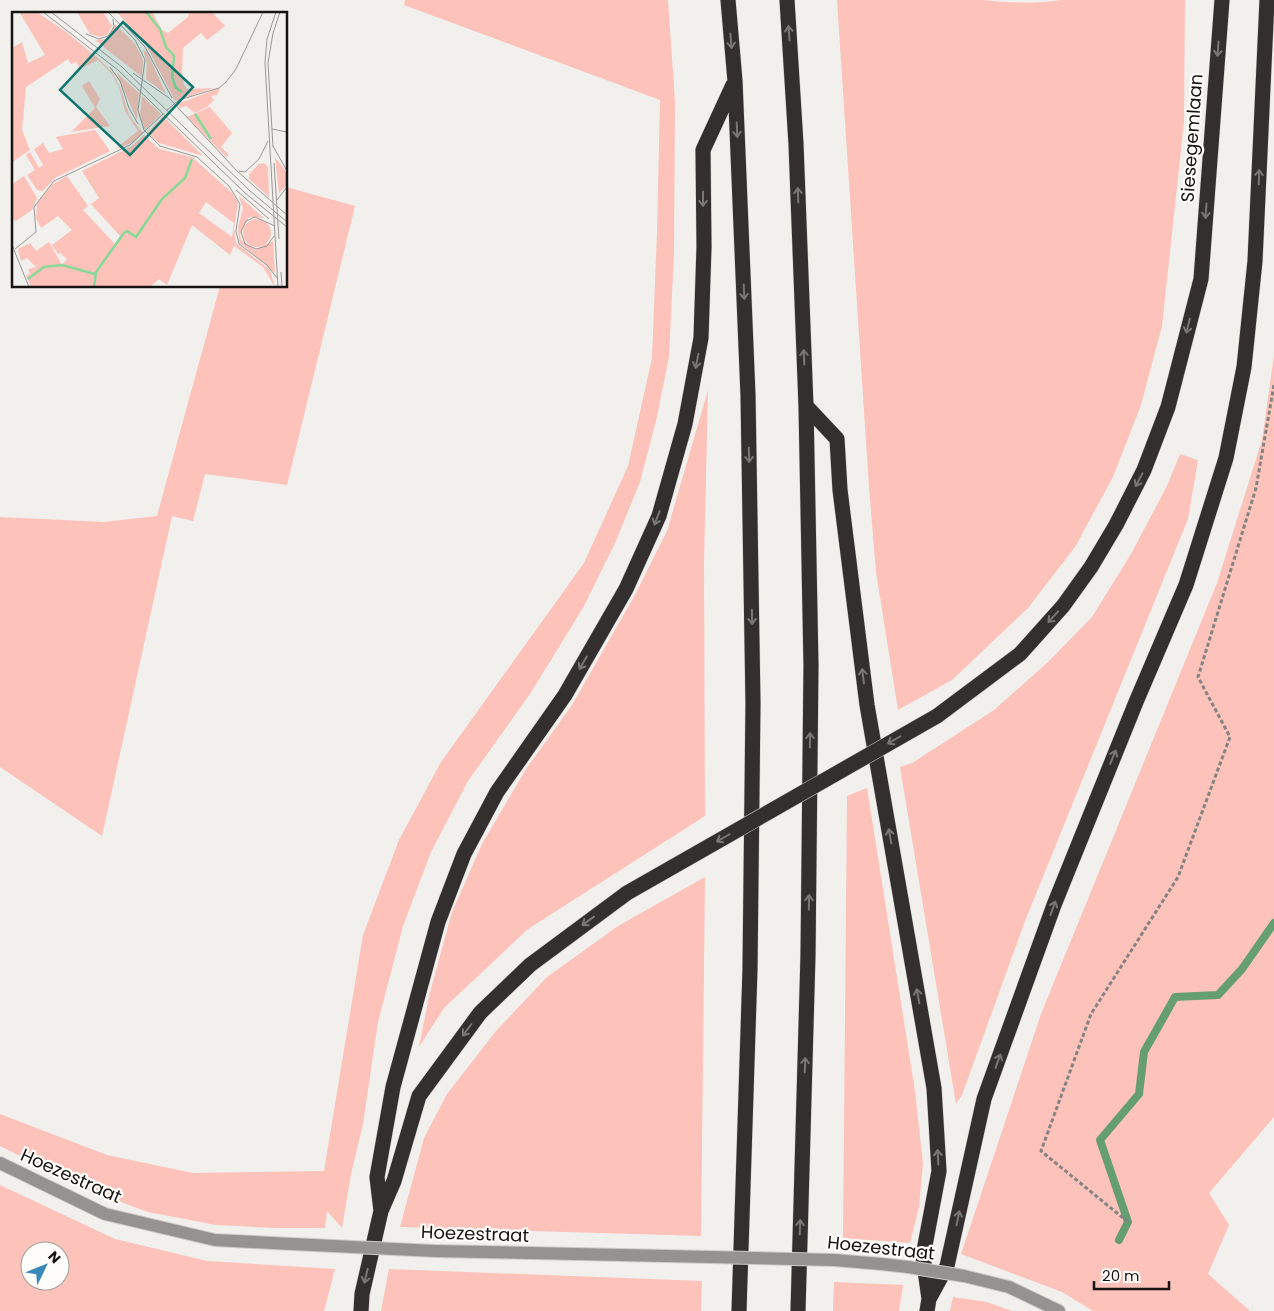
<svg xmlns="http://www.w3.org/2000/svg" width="1274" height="1311" viewBox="0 0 1274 1311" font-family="Poppins,sans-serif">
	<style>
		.green { fill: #fdc2b9; fill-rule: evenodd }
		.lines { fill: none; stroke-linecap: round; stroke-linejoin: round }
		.stream { stroke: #659e70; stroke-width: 8 }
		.tertiary-casing { stroke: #cecdca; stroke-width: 14 }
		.motorway-casing { stroke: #cecdca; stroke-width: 16 }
		.path { stroke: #848381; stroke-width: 3; stroke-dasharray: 4 2.5; stroke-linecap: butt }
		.tertiary { stroke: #949392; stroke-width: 12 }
		.motorway { stroke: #322f2e; stroke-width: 15 }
		.tertiary-bridge-casing { stroke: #cecdca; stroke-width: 14; stroke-linecap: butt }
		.motorway-bridge-casing { stroke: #cecdca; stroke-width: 16; stroke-linecap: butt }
		.tertiary-bridge { stroke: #949392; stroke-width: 12 }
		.motorway-bridge { stroke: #322f2e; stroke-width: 15 }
		.oneway { stroke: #797775 }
		.labels { text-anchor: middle; stroke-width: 4.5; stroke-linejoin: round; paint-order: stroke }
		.street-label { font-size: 18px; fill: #151413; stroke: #fefdfa }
		.inset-river { fill: none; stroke: #87d998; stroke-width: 2.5 }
		.inset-road { fill: none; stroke: #999896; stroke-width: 1 }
		.view { fill: #0f766e; fill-opacity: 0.15; stroke: #0f766e; stroke-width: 2.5 }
		.inset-edge { fill: none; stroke: #151413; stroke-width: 2.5 }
	</style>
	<rect width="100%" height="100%" fill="#f1f0ed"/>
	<path class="green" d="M405,0h263l7,102 -1,151 -5,104 -13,64 -16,61 -24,59 -32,65 -54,88 -62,87 -37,71 -28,74 -25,96 -15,102 -12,50 -9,54 -15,-17 -2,17h-50l-59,-3 -68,-13 -60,-22 -88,-44v-32l107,41 86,18 131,-2 39,-236 36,-95 42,-78 143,-199 44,-97 24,-108 5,-125 3,-133 -256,-95z
		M837,0h147c25,3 52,4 77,0h124l-1,122 -22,204 -21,79 -28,72 -38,70 -47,61 -76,72 -54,30 -22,-138 -7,-85z
		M286,187l69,19 -68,279 -82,-11 -12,47 -21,-5 -70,320 -102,-69v-250l104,5 53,-6 63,-230h66z
		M1274,355v762l-65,76 20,32 -21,49 42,37h-157l-31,-19 -101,-38 80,-240 176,-431 45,-143z
		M708,390l-4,173 1,253 -177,113 -84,79 -25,39 10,-51 23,-84 30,-68 44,-75 46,-64 63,-110 32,-64z
		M1180,454l18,6 -10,59 -163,402 -63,174 -6,9 -56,-337 12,-4 82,-53 53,-47 45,-46 39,-63 36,-68z
		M867,788l48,303 8,73 -4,43 -9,36 -67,-5 4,-442z
		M705,877l-4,359 -301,-9 24,-89 23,-44 49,-63 51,-54 71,-51z
		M0,1185l115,54 92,22 128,8 -11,42h-324zM30,1251h30v30h-30z
		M389,1269l313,12 -1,30h-320z
		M834,1282l69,3 -4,26h-66z
		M953,1297l34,5 25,9h-62z"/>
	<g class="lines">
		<path class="stream" d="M1119,1240l9,-18 -28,-82 39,-46 5,-42 31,-55 43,-2 24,-26 32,-46"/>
		<g class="tertiary-casing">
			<path id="tertiary" d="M0,1163l105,51 110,26 77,4
				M435,1251l231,5
				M881,1264l27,3
				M964,1276l45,11 50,24"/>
		</g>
		<g class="motorway-casing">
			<path id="motorway" d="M728,0l7,81 13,314 5,308 -3,266 -11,342
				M787,0l9,144 10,262 5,259 -3,290 -10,356
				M806,406l31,33 3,51 27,215 67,383 5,83 -16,85 6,43 -2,12
				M937,716l83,-62 43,-48 28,-39 25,-42 28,-55 24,-63 33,-128 21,-279
				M381,1211l-4,-34 16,-90 45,-165 26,-68 33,-62 68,-97 61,-106 33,-73 26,-92 16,-86 3,-91 -1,-97 30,-65
				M929,1299l18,-33 37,-167 70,-194 82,-203 50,-117 40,-127 18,-91 11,-106 12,-261
				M361,1311l1,-17 19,-83 13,-30 25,-85 61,-83 50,-48 97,-72"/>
		</g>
		<path class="path" d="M1128,1222l-87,-71 50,-137 87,-137 52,-140 -32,-60 58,-189 18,-103"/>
		<use href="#tertiary" class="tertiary"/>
		<use href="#motorway" class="motorway"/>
		<g class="tertiary-bridge-casing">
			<path id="tertiary-bridge" d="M292,1244l143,7
				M666,1256l168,4 47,4
				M908,1267l56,9"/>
		</g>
		<g class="motorway-bridge-casing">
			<path id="motorway-bridge" d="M627,893l310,-177"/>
		</g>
		<use href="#tertiary-bridge" class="tertiary-bridge"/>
		<use href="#motorway-bridge" class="motorway-bridge"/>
	</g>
	<defs><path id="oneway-shaft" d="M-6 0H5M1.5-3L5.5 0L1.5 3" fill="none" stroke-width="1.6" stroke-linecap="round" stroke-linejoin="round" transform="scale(1.25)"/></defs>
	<g class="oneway">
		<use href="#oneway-shaft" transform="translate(789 33) rotate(-94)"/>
		<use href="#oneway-shaft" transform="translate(731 41) rotate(85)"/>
		<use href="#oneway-shaft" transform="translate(1218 49) rotate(94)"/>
		<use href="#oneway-shaft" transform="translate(737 130) rotate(88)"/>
		<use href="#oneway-shaft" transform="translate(1259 177) rotate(-88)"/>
		<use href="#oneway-shaft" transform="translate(798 195) rotate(-92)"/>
		<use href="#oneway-shaft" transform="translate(703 199) rotate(90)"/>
		<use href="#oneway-shaft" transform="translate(1206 211) rotate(94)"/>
		<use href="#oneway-shaft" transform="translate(744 292) rotate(88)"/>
		<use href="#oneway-shaft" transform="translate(1188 326) rotate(104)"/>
		<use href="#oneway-shaft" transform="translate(804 357) rotate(-92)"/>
		<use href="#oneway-shaft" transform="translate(697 361) rotate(101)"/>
		<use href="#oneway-shaft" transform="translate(749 455) rotate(89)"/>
		<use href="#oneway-shaft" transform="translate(1139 480) rotate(118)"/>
		<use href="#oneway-shaft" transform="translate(657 518) rotate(111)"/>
		<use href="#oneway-shaft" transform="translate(752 617) rotate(89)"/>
		<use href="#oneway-shaft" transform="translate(1053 617) rotate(132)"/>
		<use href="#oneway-shaft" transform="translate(583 663) rotate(120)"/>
		<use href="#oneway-shaft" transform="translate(863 676) rotate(-97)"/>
		<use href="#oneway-shaft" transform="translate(810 740) rotate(-89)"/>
		<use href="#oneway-shaft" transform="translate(894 740) rotate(150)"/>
		<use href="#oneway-shaft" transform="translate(1113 757) rotate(-68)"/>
		<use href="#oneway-shaft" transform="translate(890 836) rotate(-100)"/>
		<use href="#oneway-shaft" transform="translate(723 838) rotate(150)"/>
		<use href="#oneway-shaft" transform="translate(809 902) rotate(-89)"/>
		<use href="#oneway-shaft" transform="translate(1053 908) rotate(-70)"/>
		<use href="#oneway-shaft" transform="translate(588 921) rotate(144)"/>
		<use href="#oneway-shaft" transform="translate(918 996) rotate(-100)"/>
		<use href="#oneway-shaft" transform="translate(467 1030) rotate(127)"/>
		<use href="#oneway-shaft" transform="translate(998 1061) rotate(-70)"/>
		<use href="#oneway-shaft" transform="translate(805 1065) rotate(-88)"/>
		<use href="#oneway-shaft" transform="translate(938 1157) rotate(-93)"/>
		<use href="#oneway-shaft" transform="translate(958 1218) rotate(-78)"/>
		<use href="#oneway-shaft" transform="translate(800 1227) rotate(-88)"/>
		<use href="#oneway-shaft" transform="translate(366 1276) rotate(103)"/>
	</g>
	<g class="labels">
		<g class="street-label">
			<text transform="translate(1192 138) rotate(-86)" y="6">Siesegemlaan</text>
			<text transform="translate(71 1176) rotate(24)" y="6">Hoezestraat</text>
			<text transform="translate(475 1234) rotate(2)" y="6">Hoezestraat</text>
			<text transform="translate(881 1248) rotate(6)" y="6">Hoezestraat</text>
		</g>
	</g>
	<g transform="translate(12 12)">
		<rect width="275" height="275" fill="#f1f0ed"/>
		<path d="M25,0l28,19 34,28 13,13 9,17 8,26 14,18 -11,10 -17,6 23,-18 -13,-20 -6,-24 -8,-14 -13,-13 -18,9 -4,-7 -5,2 -3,-5 -42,28 -4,43 8,20 -18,12v-114l10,-6 -1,-3 7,24 17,-8 -25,-42zM65,0h26l9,14 -5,9 -7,2 -10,-3zM105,0h35l10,18 6,3 20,-16 1,-5h23l13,14 -18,14 -6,-7 -18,15 -1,24 2,13 4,4 26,-1 -39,13 -29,-56zM103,12l20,20 8,16 -1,17 -47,-37 12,-1zM131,38l4,2 19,42 -20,-15 1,-16zM104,60l23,21 -2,27zM77,69l11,18 -4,8 14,19 -39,6 24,-24 -13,-22zM208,76l-3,7 -6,1 3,4 -7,7 -12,6 -9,-7 -6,2 -3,-4zM130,84l19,18 -16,16 -5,-15zM198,95l22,26 -11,14 8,8 -3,2 -39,-40zM151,104l40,40 -44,-13 -12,-10zM83,118l15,21 -55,27 -12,13 -6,-1 -10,-15 8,-5 -9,-15 4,-3 9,16 4,-3 -9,-16 9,-6 6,10 14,-4 -7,-12zM132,123l15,14 33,8 40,36 6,9 -4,28 2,13 34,27 5,17 -12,-20 -29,-21 -4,9 -38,-30 -25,60 -8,-6 -9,8h-119l-5,-12 4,-1 -2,-5 8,-2 -9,-9 -6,3 -3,-12 12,-6 6,8 13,-9 13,23 5,-6 -7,-6 -2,1 -6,-9 20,-15 -14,-14 -17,12 -5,-10 1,-15 16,-19 14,-8 21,30 -5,4 32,34 5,-8 -29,-32 8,-6 -17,-27 50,-25zM194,190l28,21 -2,14 -33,-24zM263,145l12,16v12l-8,8zM247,152l5,-1 4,4 1,30 -20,-18v-5zM12,164l13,22 -5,12 -16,11 -4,-2v-35zM227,184l25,22 -15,-1 -9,17 1,6 14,10 18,-9 2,32 -36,-31 -1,-15 5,-18zM231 221a14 14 0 1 1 28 0a14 14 0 1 1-28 0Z" fill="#fdc2b9" fill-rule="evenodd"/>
		<path class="inset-river" d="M134,0l14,17 6,18 8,9 -2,21 4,11 6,4M183,102l16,25M16,267l16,-12 18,-2 33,9M82,275l2,-15 28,-39 3,-2 9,6 26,-38 23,-21 7,-19"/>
		<path class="inset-road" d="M31,0l75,58 127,123 42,34M39,0l71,55 127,123 38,32M96,0l27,28 10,20 -7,50 6,20 16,16 37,11 32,29 11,18 -4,27 3,13 28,21 10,13M264,0l-9,27 -2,24 13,224M112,12l21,23 27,51M74,22l13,5 9,-3 6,-9 -1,-8M98,55l10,14 9,27 9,16M121,61l36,25 68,73 50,44M155,98l12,-10 40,-12 7,-6 10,-13 27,-57M260,117l15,3M261,134l14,25M261,135l-5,-84 5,-30 7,-21M262,151l5,76M227,159l6,1 14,-13 9,-18M224,178l33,29M265,188l10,-13M262,224l-7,10 -11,3 -11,-5 -4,-12 5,-11 9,-4 20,9M0,233l17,42M3,237l21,-17 -2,-25 20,-26 76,-36 33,-31M269,260l1,15"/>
		<path class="view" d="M111,10l70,65 -63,68 -70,-65z"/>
		<rect width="275" height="275" class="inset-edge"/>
	</g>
	<g transform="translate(45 1266) rotate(47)"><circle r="24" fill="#fefdfa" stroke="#a1a09e"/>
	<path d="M0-4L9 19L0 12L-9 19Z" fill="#3a87ba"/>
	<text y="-8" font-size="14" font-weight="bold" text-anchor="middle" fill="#151413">N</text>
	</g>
	<path d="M1094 1281v8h75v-8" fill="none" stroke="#151413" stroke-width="2.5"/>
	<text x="1102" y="1281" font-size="15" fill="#151413" stroke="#fefdfa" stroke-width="4" paint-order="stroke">20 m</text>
</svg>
